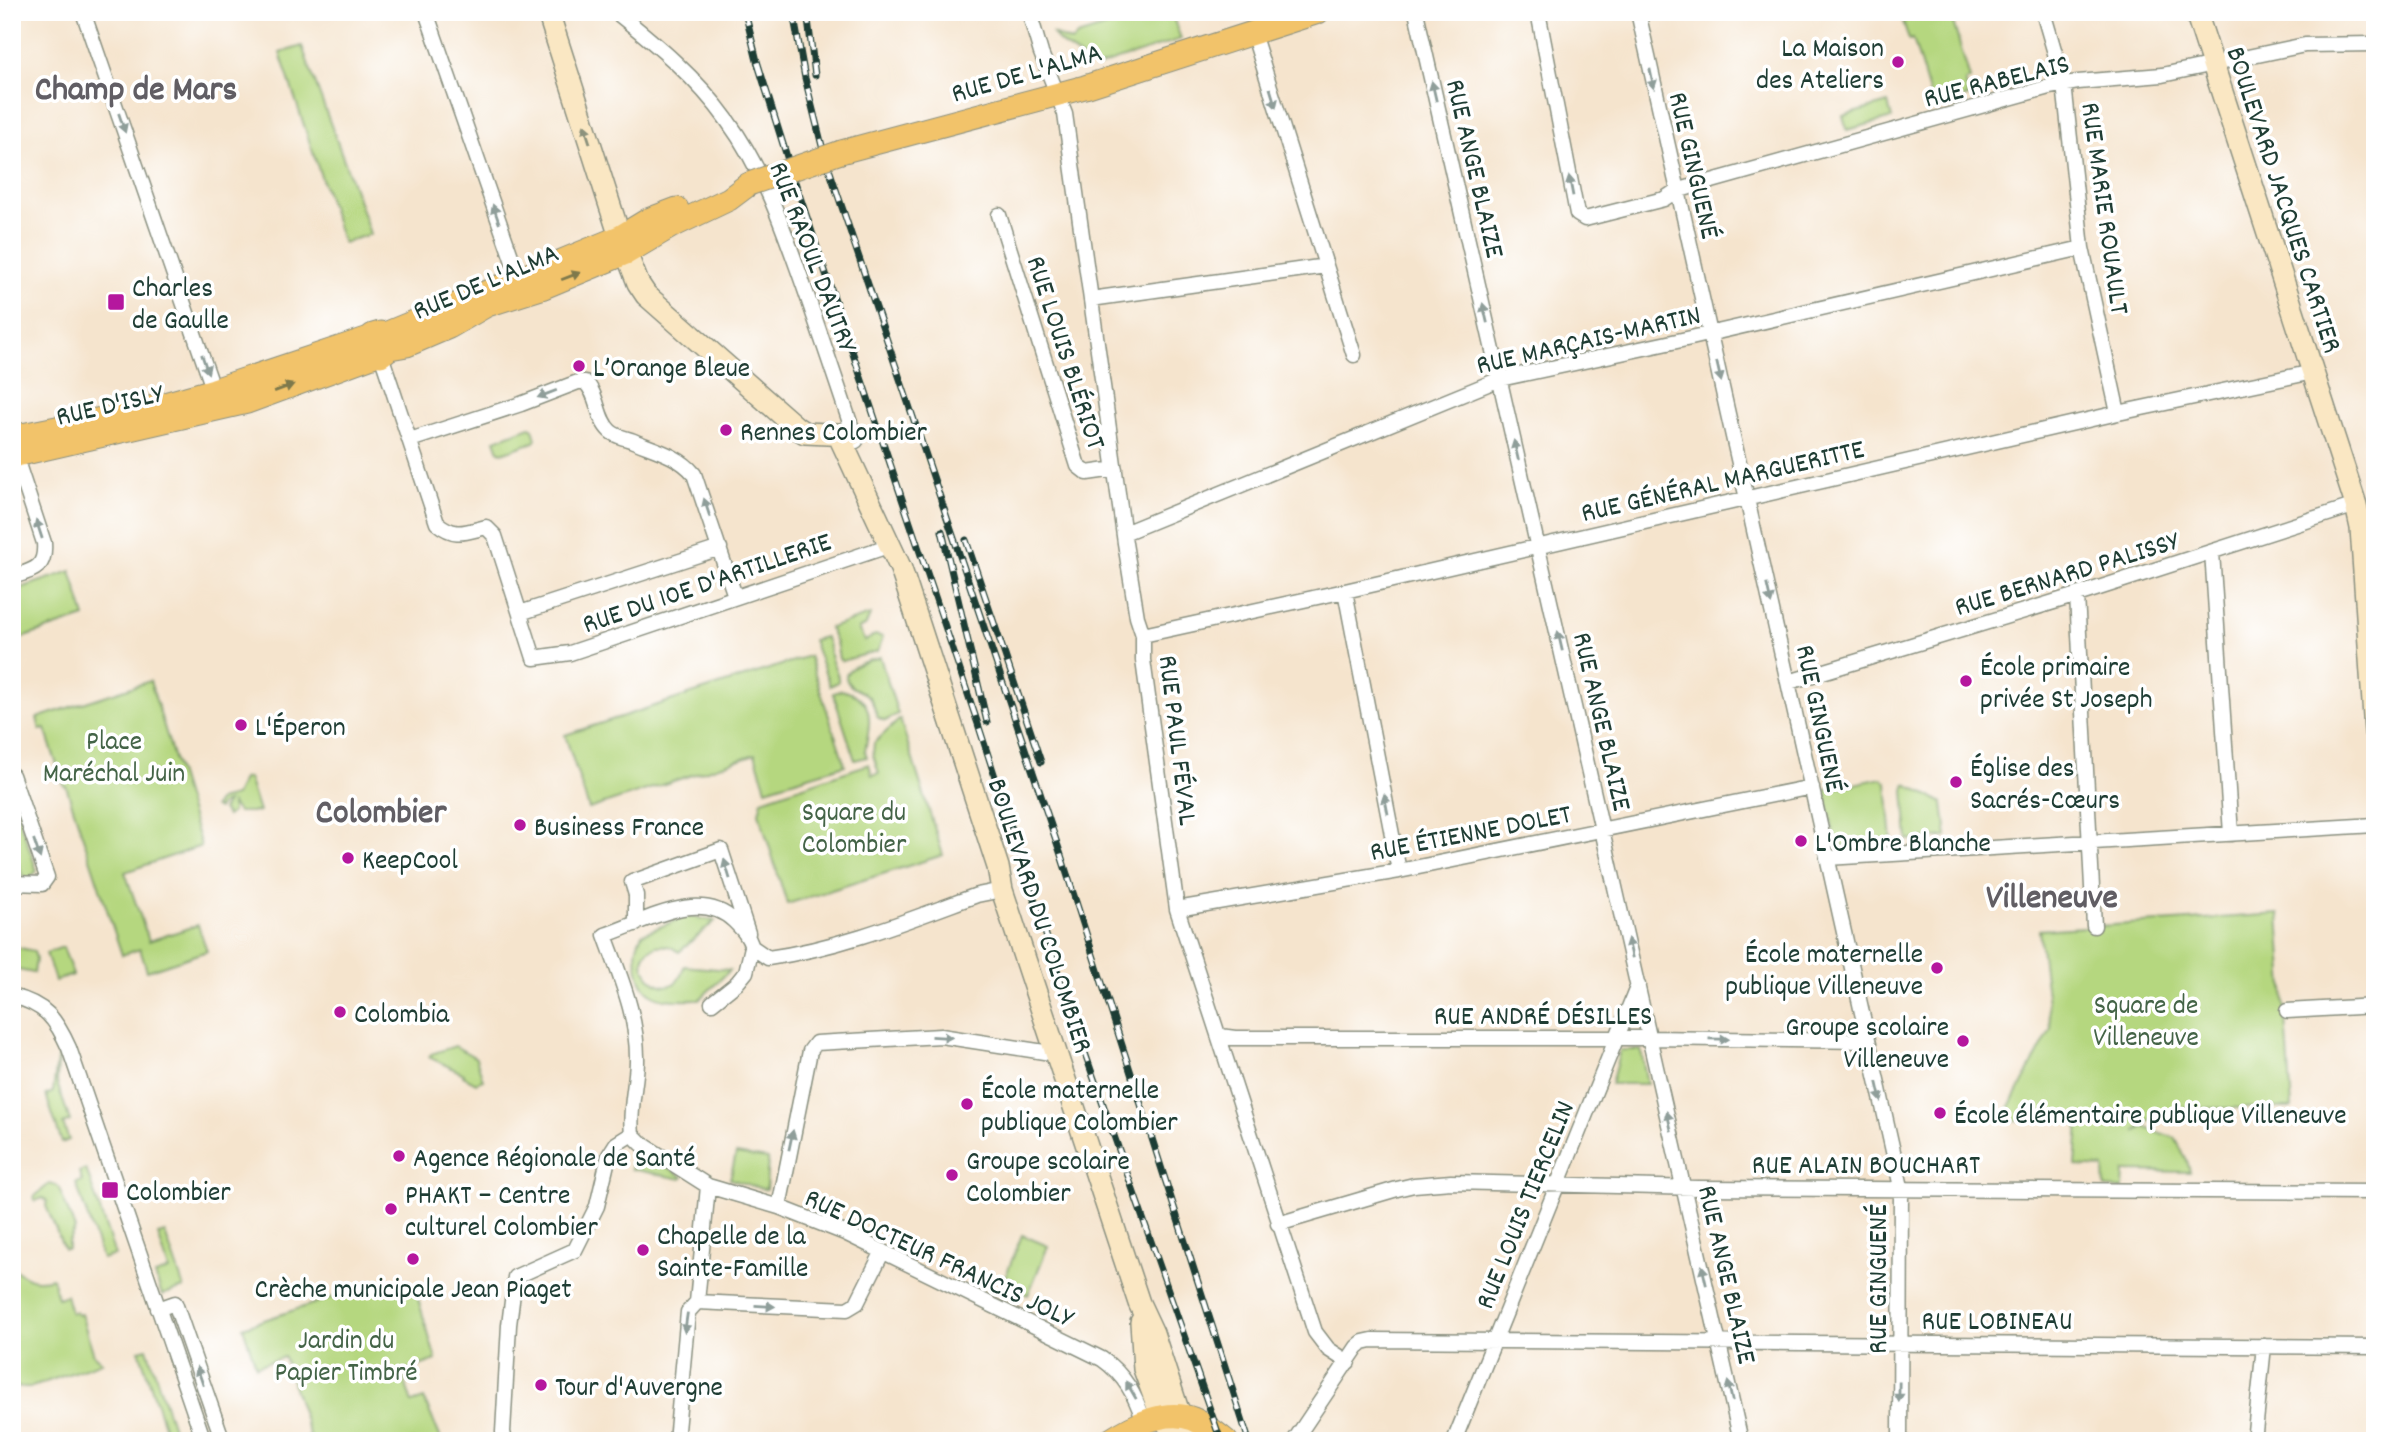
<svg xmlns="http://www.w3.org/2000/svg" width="2387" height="1453" viewBox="0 0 2387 1453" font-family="Dekko,sans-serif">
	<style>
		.green { fill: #b5d77f; stroke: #6a8a5a; stroke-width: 2 }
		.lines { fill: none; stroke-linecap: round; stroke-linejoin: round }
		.street-casing { stroke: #8a9080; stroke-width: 17 }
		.secondary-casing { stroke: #8a9080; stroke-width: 24 }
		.primary-casing { stroke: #8a9080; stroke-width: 25 }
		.street { stroke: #fff; stroke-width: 14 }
		.secondary { stroke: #fae7c3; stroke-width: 21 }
		.primary { stroke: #f2c36a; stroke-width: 23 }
		.rail-casing { stroke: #1f3d34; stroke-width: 7 }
		.rail { stroke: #fff; stroke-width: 4.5; stroke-dasharray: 13; stroke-linecap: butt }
		.primary-bridge-casing { stroke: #8a9080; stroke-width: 25; stroke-linecap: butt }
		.primary-bridge { stroke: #f2c36a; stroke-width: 23 }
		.oneway { fill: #8f9e9a }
		.oneway2 { fill: #8c927c }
		.oneway3 { fill: #7e794c }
		.poi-dot { fill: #b5179e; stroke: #fff; stroke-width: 2.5 }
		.labels { text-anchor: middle; stroke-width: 7; stroke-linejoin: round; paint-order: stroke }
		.poi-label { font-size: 28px; fill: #1f3d34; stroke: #fff; text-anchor: start }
		.street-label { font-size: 28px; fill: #1f3d34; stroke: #fff }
		.park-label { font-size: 28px; fill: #446447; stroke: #fff }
		.district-label { font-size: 35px; font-weight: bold; fill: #615e64; stroke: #fff }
	</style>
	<rect width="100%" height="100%" fill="#fff"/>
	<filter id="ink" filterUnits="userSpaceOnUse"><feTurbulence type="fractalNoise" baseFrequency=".0143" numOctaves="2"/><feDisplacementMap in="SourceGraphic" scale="14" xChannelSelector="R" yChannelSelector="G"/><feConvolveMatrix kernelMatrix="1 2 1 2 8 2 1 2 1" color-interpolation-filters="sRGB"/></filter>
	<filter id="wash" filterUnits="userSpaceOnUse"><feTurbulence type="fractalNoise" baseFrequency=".00686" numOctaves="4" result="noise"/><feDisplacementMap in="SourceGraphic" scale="28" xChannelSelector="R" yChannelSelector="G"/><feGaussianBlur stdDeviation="1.57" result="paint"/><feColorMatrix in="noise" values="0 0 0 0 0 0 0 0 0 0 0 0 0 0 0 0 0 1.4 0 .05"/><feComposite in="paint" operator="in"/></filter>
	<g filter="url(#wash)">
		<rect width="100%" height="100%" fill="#f5e4cd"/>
		<path class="green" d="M1153,12h18l10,27 -84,28c-13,-9 -37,-21 -44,-33l19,8 5,-6z
			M1900,12h50l20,67 -5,2 4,15 -36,10 -20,-67 -4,1z
			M302,46c22,63 47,124 68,188l-27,9 -63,-190z
			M1888,103l4,15 -45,12 -4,-14z
			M530,427l3,2 3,10 -2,3 -32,11 -3,-2 -4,-11z
			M71,571l14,46 -73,24v-50z
			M870,615l-4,10 -8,4 7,12 10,-6 8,2 -5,14 -36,10 -3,-2 -3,-17 -7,-14z
			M825,637c6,8 3,14 6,22 3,9 8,13 7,23l-8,4 -17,-46z
			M809,656l36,109 -79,24 -11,-35 -166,55 -24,-74z
			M880,657l18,57 -13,7 -8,-4c-2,-7 -3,-14 -8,-20 -6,-6 -14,-7 -19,-12 -16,-17 21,-25 30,-28z
			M150,681l51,165 -76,26 24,69 49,-16 9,26 -60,20 -7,-22 -18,6 -56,-169h-2l-19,-57 -5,1 -3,-12z
			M841,690c36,8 29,32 24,61l2,6 -12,3 -22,-67z
			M900,719l43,136 -156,49 -28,-91 3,-13 107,-36 3,11 7,-2 -6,-18 1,-12z
			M248,778l11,34h-21l-6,-8v8l-5,4 -5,-6 5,-8 -5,2 -4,5 -4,-2 5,-7 16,-4 8,-17z
			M1882,778l5,5 5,59 -56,4 -11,-56z
			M1906,784l37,19 4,34 -39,3 -4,-50z
			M17,813l20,58 -8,7 -6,-1 -11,-31v-32z
			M2279,914l13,194h-110l-29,9 -18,15 9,-5 31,11 12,22 3,12 -66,-1 -1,18 -18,-1 -1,-20 -28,-2 3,-46h-67l-6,-6 45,-85 -12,-99z
			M687,916l28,5 -36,31c-7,-5 -13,-8 -22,-6 -39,13 16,69 27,20l46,4 -31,30c-28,0 -55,4 -61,-29 -3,-16 -3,-23 4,-37z
			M12,946l22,5 2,8 -2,14 -22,-4z
			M63,947l10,28 -18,6 -9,-28z
			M455,1046l21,12 7,22 -7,3 -13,-7 1,-2 -35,-17 2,-3z
			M1620,1050h21l6,34h-36z
			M58,1053l-1,30 13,38 -7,3 6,16 -7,3 -16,-48 7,-3z
			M635,1145l48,32 -2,2 -50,-10z
			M736,1154l32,5 -2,31 -36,-11z
			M86,1169l29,86 -13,4 -26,-76 6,-2 -3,-9z
			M49,1184l9,2 17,43 -7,13v7h-4l-18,-43 1,-5 -4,-3 -8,3 -1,-4z
			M165,1233l19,55 -22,7 -7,-20 14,-5 -11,-35z
			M1022,1235l26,11 -20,49 -26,-10z
			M12,1267c14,12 22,16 40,11l6,20 8,-3 5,18 5,-1 1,3 4,-1 13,41 8,7 -70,25h-20z
			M379,1282l35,3 22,75 -34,12 10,31 12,-4 18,42h-143l11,-4 -26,-80 -28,9 -13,-39z
			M147,1348l30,93h-8l-30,-91z"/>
	</g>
	<g filter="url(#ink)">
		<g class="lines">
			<g class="street-casing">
				<path id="street" d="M83,12l133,385
					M426,12l93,267
					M616,12c40,32 81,66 111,108 36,49 56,107 76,164 18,52 36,105 53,157
					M1029,12l12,41 24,61 60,429 12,74 6,18v25l34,249 138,423 13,17 20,13
					M1416,12l325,1429
					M1538,12l39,202 8,5 79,-20 12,-8 373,-104 29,-5 84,-7 143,-30 70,-1
					M1638,12l263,1175 -1,254
					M2043,12l21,72 18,164 36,165
					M1253,33l101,322
					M999,215l79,251 9,7 28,-4
					M1091,299l235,-33
					M381,355l56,168c18,15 28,9 49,4l9,9 39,122 36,-5 321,-108
					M410,440l111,-36 57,-22h7c14,13 11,36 25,49 5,5 14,7 21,9 21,9 48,15 63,34l41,122
					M1124,533l376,-154 191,-41 391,-90
					M2212,552l19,282
					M12,577c21,-7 34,-8 32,-34l-29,-88
					M1345,591l54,280
					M2077,595l17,331
					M520,613l200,-65
					M1143,635l202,-44 773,-178 195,-41
					M1789,682l288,-87 279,-90
					M12,775l35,102 -5,7 -30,-1
					M1827,858l548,-33
					M1177,909l222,-38 413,-84
					M636,924v-29l-4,-13 89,-32 27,83
					M752,947l16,11c72,-10 141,-38 209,-63l25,-5
					M12,996c33,8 44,23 57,52l135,393
					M712,1003l25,-20 9,-11 6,-25
					M2287,1011l88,-5
					M1220,1036l15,2h415l217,3
					M632,1134l10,10 66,42 71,21 66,26 257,126c23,16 33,36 42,62
					M632,1134c-3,-25 4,-48 5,-72 1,-46 -17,-85 -32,-127 38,-12 94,-48 129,-14 9,9 14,14 18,26
					M779,1207l31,-156 6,-8 125,-7 116,18
					M1278,1224l119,-35 17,-4 37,-3 247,6 677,4
					M697,1302l150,7 10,-6 26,-52
					M158,1309l17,-6 48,138
					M505,1441l-2,-9 6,-107 6,-48 60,-27 22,-44 12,-51 7,-11 16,-10
					M676,1441l12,-129 9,-10 11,-116
					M1294,1441l63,-94 6,-5 9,-2 1003,7
					M1454,1441l184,-456
					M2254,1441l10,-95"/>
			</g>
			<g class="secondary-casing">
				<path id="secondary" d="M548,12l72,225 18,46 8,12 151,133 8,5 46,2
					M2196,12l160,493 5,23 14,204
					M838,434l63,135 97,298 4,23 137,413 14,30 24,74 17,34
					M1141,1322l3,47 15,41 19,31"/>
			</g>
			<g class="primary-casing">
				<path id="primary" d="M841,152l244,-65 233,-75
					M385,334l235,-97 28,-17 29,-11
					M390,348l17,-3 42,-18 38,-22 57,-18 82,-34 44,-26 59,-28 20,-15
					M12,437l124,-25 78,-22 155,-52 4,-3 7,-2 8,4 2,11 -9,7c-10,0 -14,-7 -12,-17
					M12,456l235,-54 128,-47
					M1109,1441c23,-15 56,-33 84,-22 12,5 23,14 33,22"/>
			</g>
			<use href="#street" class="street"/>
			<use href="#secondary" class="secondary"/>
			<use href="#primary" class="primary"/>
			<g class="rail-casing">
				<path id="rail" d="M745,12l12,49 36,115 185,548 94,292 149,425
					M793,12l12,66 19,76 236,698 189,589
					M807,12l8,63
					M942,531l45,191
					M966,540l75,222"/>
			</g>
			<use href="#rail" class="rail"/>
			<g class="primary-bridge-casing">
				<path id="primary-bridge" d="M749,184l92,-32"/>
			</g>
			<use href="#primary-bridge" class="primary-bridge"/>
		</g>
		<defs><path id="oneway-solid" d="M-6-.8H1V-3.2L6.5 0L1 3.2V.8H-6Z" transform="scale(1.75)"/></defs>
		<g class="oneway">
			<use href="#oneway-solid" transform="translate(1652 79) rotate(78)"/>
			<use href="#oneway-solid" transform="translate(1434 91) rotate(-103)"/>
			<use href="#oneway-solid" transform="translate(1273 98) rotate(73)"/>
			<use href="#oneway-solid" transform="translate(122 123) rotate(71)"/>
			<use href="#oneway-solid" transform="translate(1571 186) rotate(-101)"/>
			<use href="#oneway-solid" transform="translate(496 214) rotate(-109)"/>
			<use href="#oneway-solid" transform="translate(1485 313) rotate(-103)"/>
			<use href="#oneway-solid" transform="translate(205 364) rotate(71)"/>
			<use href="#oneway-solid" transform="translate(1719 372) rotate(77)"/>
			<use href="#oneway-solid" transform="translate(547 394) rotate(159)"/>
			<use href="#oneway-solid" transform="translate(1516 450) rotate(-103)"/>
			<use href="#oneway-solid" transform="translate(707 508) rotate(-108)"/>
			<use href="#oneway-solid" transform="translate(39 529) rotate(-108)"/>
			<use href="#oneway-solid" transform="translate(1769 594) rotate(77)"/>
			<use href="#oneway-solid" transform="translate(1560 641) rotate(-103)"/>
			<use href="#oneway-solid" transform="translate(1386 804) rotate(-101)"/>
			<use href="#oneway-solid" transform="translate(37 849) rotate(71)"/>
			<use href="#oneway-solid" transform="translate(727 869) rotate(-107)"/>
			<use href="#oneway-solid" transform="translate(1630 948) rotate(-103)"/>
			<use href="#oneway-solid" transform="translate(942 1037) rotate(3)"/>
			<use href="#oneway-solid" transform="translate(1719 1039) rotate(1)"/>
			<use href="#oneway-solid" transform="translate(1879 1092) rotate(77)"/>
			<use href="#oneway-solid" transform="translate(1669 1121) rotate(-103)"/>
			<use href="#oneway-solid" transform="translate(791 1140) rotate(-78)"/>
			<use href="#oneway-solid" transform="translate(1704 1275) rotate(-103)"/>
			<use href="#oneway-solid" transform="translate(765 1306) rotate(3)"/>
			<use href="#oneway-solid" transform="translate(686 1323) rotate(98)"/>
			<use href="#oneway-solid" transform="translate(200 1376) rotate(-109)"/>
			<use href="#oneway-solid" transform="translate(1131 1390) rotate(-120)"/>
			<use href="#oneway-solid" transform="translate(1730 1391) rotate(-103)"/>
			<use href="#oneway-solid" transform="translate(1899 1392) rotate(91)"/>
		</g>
		<use class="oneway2" href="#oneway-solid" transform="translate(587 134) rotate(-108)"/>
		<g class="oneway3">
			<use href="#oneway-solid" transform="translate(571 276) rotate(-21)"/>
			<use href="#oneway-solid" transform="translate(284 388) rotate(-20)"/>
		</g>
	</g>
	<g class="poi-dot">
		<circle cx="1898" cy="62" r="7"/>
		<rect x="107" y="293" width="18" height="18" rx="3.5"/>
		<circle cx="579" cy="366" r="7"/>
		<circle cx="726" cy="430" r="7"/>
		<circle cx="1966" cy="681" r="7"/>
		<circle cx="241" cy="725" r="7"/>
		<circle cx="1956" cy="782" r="7"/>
		<circle cx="520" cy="825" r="7"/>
		<circle cx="1801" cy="841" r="7"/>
		<circle cx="348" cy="858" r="7"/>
		<circle cx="1937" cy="968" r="7"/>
		<circle cx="340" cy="1012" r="7"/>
		<circle cx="1963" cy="1041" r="7"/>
		<circle cx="967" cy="1104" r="7"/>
		<circle cx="1940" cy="1113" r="7"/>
		<circle cx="399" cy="1156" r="7"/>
		<circle cx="952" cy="1175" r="7"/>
		<rect x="101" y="1181" width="18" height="18" rx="3.5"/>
		<circle cx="391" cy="1209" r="7"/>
		<circle cx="643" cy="1250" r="7"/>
		<circle cx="413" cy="1259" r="7"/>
		<circle cx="541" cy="1385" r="7"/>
	</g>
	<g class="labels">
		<g class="poi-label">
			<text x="1884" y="56" text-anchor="end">La Maison<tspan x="1884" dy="32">des Ateliers</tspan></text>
			<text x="132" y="296">Charles<tspan x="132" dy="32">de Gaulle</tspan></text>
			<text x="593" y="376">L’Orange Bleue</text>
			<text x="740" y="440">Rennes Colombier</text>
			<text x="1980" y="675">École primaire<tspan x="1980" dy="32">privée St Joseph</tspan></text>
			<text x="255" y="735">L'Éperon</text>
			<text x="1970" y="776">Église des<tspan x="1970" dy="32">Sacrés-Cœurs</tspan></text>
			<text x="534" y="835">Business France</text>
			<text x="1815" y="851">L'Ombre Blanche</text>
			<text x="362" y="868">KeepCool</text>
			<text x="1923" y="962" text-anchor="end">École maternelle<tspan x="1923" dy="32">publique Villeneuve</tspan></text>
			<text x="354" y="1022">Colombia</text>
			<text x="1949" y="1035" text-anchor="end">Groupe scolaire<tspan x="1949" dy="32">Villeneuve</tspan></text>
			<text x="981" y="1098">École maternelle<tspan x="981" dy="32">publique Colombier</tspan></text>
			<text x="1954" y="1123">École élémentaire publique Villeneuve</text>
			<text x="413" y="1166">Agence Régionale de Santé</text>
			<text x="966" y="1169">Groupe scolaire<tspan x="966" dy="32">Colombier</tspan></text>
			<text x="126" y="1200">Colombier</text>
			<text x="405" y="1203">PHAKT – Centre<tspan x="405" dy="32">culturel Colombier</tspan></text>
			<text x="657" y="1244">Chapelle de la<tspan x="657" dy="32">Sainte-Famille</tspan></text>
			<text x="413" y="1297" text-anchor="middle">Crèche municipale Jean Piaget</text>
			<text x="555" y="1395">Tour d'Auvergne</text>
		</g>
		<g class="street-label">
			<text transform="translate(1026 71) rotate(-16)" y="10">RUE DE L'ALMA</text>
			<text transform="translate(1996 79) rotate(-14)" y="10">RUE RABELAIS</text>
			<text transform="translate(1696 165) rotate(77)" y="10">RUE GINGUENÉ</text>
			<text transform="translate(1477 168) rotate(77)" y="10">RUE ANGE BLAIZE</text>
			<text transform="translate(2286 199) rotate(72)" y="10">BOULEVARD JACQUES CARTIER</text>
			<text transform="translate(2107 208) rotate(82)" y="10">RUE MARIE ROUAULT</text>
			<text transform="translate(815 256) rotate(69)" y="10">RUE RAOUL DAUTRY</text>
			<text transform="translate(485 280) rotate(-23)" y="10">RUE DE L'ALMA</text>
			<text transform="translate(1588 338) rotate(-13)" y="10">RUE MARÇAIS-MARTIN</text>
			<text transform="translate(1068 352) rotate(72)" y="10">RUE LOUIS BLÉRIOT</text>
			<text transform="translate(109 403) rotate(-13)" y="10">RUE D'ISLY</text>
			<text transform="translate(1722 479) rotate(-13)" y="10">RUE GÉNÉRAL MARGUERITTE</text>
			<text transform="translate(2066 572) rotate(-17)" y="10">RUE BERNARD PALISSY</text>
			<text transform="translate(706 581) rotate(-19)" y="10">RUE DU 10E D'ARTILLERIE</text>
			<text transform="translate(1822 718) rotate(78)" y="10">RUE GINGUENÉ</text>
			<text transform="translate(1604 721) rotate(77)" y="10">RUE ANGE BLAIZE</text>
			<text transform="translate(1180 740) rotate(83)" y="10">RUE PAUL FÉVAL</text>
			<text transform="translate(1470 831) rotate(-11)" y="10">RUE ÉTIENNE DOLET</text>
			<text transform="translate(1042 915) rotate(72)" y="10">BOULEVARD DU COLOMBIER</text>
			<text x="1543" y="1024">RUE ANDRÉ DÉSILLES</text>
			<text x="1866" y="1173">RUE ALAIN BOUCHART</text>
			<text transform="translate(1523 1204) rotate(-68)" y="10">RUE LOUIS TIERCELIN</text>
			<text transform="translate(940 1256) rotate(25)" y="10">RUE DOCTEUR FRANCIS JOLY</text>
			<text transform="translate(1729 1274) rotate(77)" y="10">RUE ANGE BLAIZE</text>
			<text transform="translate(1876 1279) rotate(-90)" y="10">RUE GINGUENÉ</text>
			<text x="1997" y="1329">RUE LOBINEAU</text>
		</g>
		<g class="park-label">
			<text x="114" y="749">Place<tspan x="114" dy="32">Maréchal Juin</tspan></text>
			<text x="854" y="820">Square du<tspan x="854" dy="32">Colombier</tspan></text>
			<text x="2146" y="1013">Square de<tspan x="2146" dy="32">Villeneuve</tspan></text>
			<text x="346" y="1348">Jardin du<tspan x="346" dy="32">Papier Timbré</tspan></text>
		</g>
		<g class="district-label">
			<text x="136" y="99">Champ de Mars</text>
			<text x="381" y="822">Colombier</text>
			<text x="2052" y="907">Villeneuve</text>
		</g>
	</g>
	<rect width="2387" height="1453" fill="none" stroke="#fff" stroke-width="42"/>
</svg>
